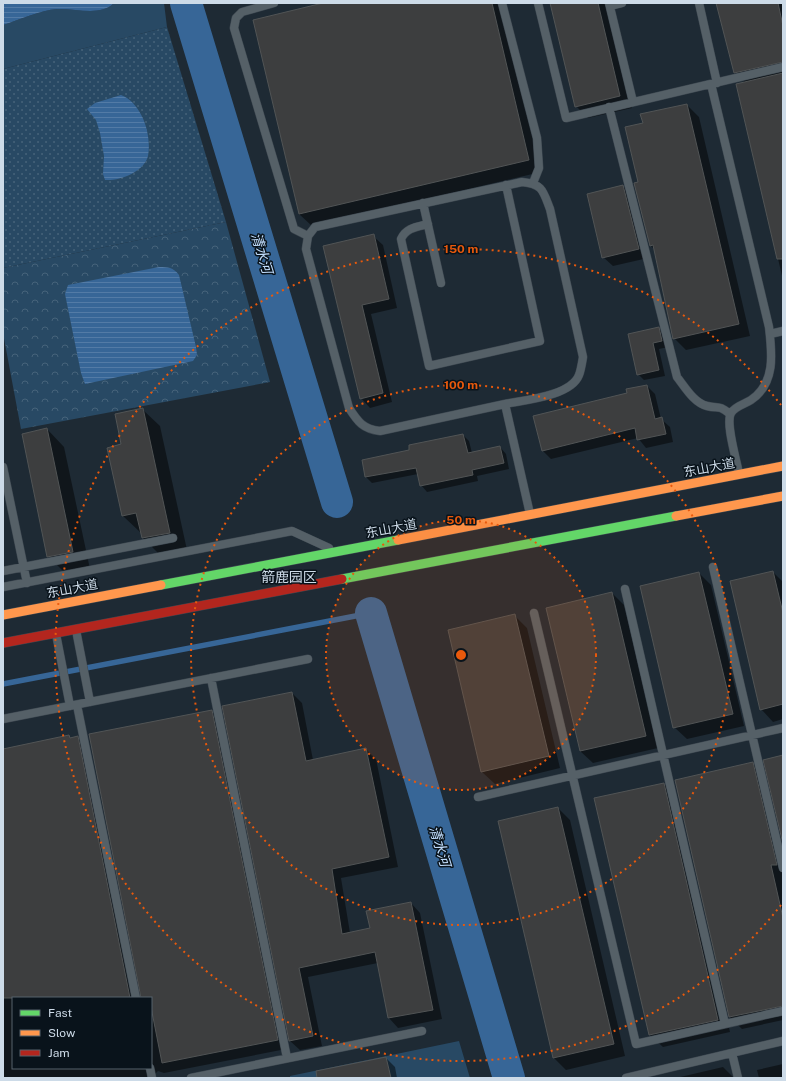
<svg xmlns="http://www.w3.org/2000/svg" width="786" height="1081" viewBox="0 0 786 1081" font-family="'Public Sans','Noto Sans SC',sans-serif">
	<style>
		.green { fill: #284964 }
		.forest { fill: url(#forest-crowns) }
		.garden { fill: url(#garden-dots) }
		.water { fill: url(#water-rules) }
		.shadow { fill: #0007 }
		.lines { fill: none; stroke-linecap: round; stroke-linejoin: round }
		.stream { stroke: #376697; stroke-width: 5.5 }
		.river { stroke: #376697; stroke-width: 32 }
		.building { fill: #3d3e3f; stroke: #515455 }
		.lane-casing { stroke: #3d4750; stroke-width: 9 }
		.fast-casing { stroke: #3d4750; stroke-width: 10 }
		.slow-casing { stroke: #3d4750; stroke-width: 10 }
		.jam-casing { stroke: #3d4750; stroke-width: 10 }
		.lane { stroke: #556067; stroke-width: 8 }
		.fast { stroke: #63d668; stroke-width: 9 }
		.slow { stroke: #ff974d; stroke-width: 9 }
		.jam { stroke: #b3261e; stroke-width: 9 }
		.ring { fill: none; stroke: #e8590c; stroke-width: 2; stroke-dasharray: 2 4 }
		.labels { text-anchor: middle; stroke-width: 3; stroke-linejoin: round; paint-order: stroke }
		.street-label { font-size: 13px; fill: #cddbe8; stroke: #09131b }
		.water-label { font-size: 14px; font-style: italic; fill: #c0dcfb; stroke: #09131b }
		.neighbourhood-label { font-size: 14px; fill: #cddbe8; stroke: #09131b }
		.centre { fill: #e8590c; stroke: #09131b; stroke-width: 2 }
		.ring-label { font-size: 12px; text-anchor: middle; font-weight: bold; fill: #e8590c; stroke: #09131b; stroke-width: 3; stroke-linejoin: round; paint-order: stroke }
	</style>
	<defs>
		<pattern id="forest-crowns" width="20" height="18" patternUnits="userSpaceOnUse"><rect width="20" height="18" fill="#284964"/><path d="M2 6a3 3 0 1 1 6 0M12 15a3 3 0 1 1 6 0" fill="none" stroke="#46637a"/></pattern>
		<pattern id="garden-dots" width="8" height="8" patternUnits="userSpaceOnUse"><rect width="8" height="8" fill="#284964"/><path d="M2 2h.1M6 6h.1" fill="none" stroke="#46637a" stroke-width="1.8" stroke-linecap="round"/></pattern>
		<pattern id="water-rules" width="6" height="5" patternUnits="userSpaceOnUse"><rect width="6" height="5" fill="#376697"/><path d="M0 2.5h6" fill="none" stroke="#537ba6"/></pattern>
	</defs>
	<rect width="100%" height="100%" fill="#1e2a34"/>
	<path class="green" d="M114,3h50l3,24 -164,42v-44c16,-5 38,-15 54,-16 19,-1 43,8 57,-6z
		M459,1041l11,37h-180v-2z"/>
	<path class="forest" d="M226,222l44,160 -249,47 -18,-96v-65z"/>
	<path class="garden" d="M167,27l59,195 -223,46v-199z"/>
	<path class="water" d="M3,3h111c-14,14 -38,5 -57,6 -16,1 -38,11 -54,16z
		M121,95c21,8 31,40 27,61 -4,16 -28,25 -43,24l-2,-6 1,-18 -4,-23 -4,-13 -9,-11 8,-6z
		M159,267c9,0 14,0 20,8l17,72 1,8 -4,6 -108,23 -4,-11 -16,-79 3,-9z"/>
	<path class="shadow" d="M328,3h173l40,169 -229,54 -13,-12z
		M551,3h56l25,105 -44,10 -12,-12z
		M718,3h65v277l-46,-196 8,-1 -10,-11z
		M687,105l12,12 51,219 -64,14 -12,-12 -19,-88 -4,-4 -12,-63 5,-59z
		M623,186l9,10 16,62 -35,8 -10,-9z
		M373,236l10,9 14,63 -26,6 21,88 -22,6 -9,-10 -37,-151z
		M659,329l6,6 3,12 -9,2 6,27 -21,4 -6,-6z
		M647,386l8,8 6,25 9,8 3,15 -27,6 -8,-10 -87,21 -9,-9 86,-56z
		M142,409l18,17 27,124 -27,5 -17,-17 -2,-5 -18,-17v-71z
		M47,429l17,18 26,122 -24,5 -18,-18z
		M463,435l6,6 3,12 28,-6 6,7 3,15 -32,7 1,5 -51,11 -6,-7 -3,-11 -46,9 -6,-6 -3,-17 48,-9z
		M773,572l10,10v137l-10,3 -12,-13z
		M699,573l12,12 33,141 -57,13 -13,-12z
		M612,593l12,12 34,143 -65,15 -13,-12 -33,-143z
		M515,616l12,12 33,140 -65,16 -13,-12z
		M292,693l10,10 11,57 53,-11 10,10 22,108 -57,11 9,55 21,-4 40,-26 9,10 22,106 -44,9 -9,-10 -11,-55 -70,14 14,69 -22,4 -10,-9z
		M211,711l10,9 65,329 -122,24 -6,-2 -4,4 -9,3h-142v-328l66,-14 2,3 6,-1 10,9 50,251h-124v70h138v-70h-9z
		M752,763l13,13 18,78v166l-41,9 -12,-12z
		M664,784l12,12 54,236 -67,15 -13,-12 -55,-236z
		M558,808l12,12 55,236 -59,14 -12,-12z
		M386,1058l9,9 2,11h-66z
		M783,1064v14h-24l-2,-8z
		M723,1067l11,11h-58z"/>
	<g class="lines">
		<path class="stream" d="M3,684l368,-71"/>
		<path class="river" d="M186,3l151,499
			M371,613l138,465"/>
	</g>
	<path class="building" d="M323,3h169l37,157 -230,54 -46,-194z
		M550,3h48l22,93 -45,11z
		M716,3h62l5,23v36l-49,11z
		M783,73v186h-6l-41,-175z
		M687,104l52,220 -66,15 -20,-94 -3,1 -16,-63 4,-1 -13,-55 18,-4 -3,-9z
		M623,185l16,64 -37,9 -15,-64z
		M374,234l15,65 -27,6 21,88 -23,6 -37,-153z
		M659,327l3,14 -9,2 6,27 -22,5 -9,-41z
		M647,385l8,34 7,-2 4,17 -29,6 -2,-12 -93,23 -9,-35 94,-23 -1,-4z
		M143,408l27,125 -28,5 -6,-25 -14,3 -15,-68 14,-4 -6,-30z
		M47,428l26,124 -26,5 -25,-123z
		M463,434l5,19 32,-7 4,17 -32,7 1,5 -53,11 -4,-18 -51,9 -3,-17 47,-10v-5z
		M773,571l10,42v91l-23,6 -30,-129z
		M699,572l34,142 -60,14 -33,-142z
		M612,592l34,144 -66,15 -34,-143z
		M515,614l34,142 -68,16 -33,-142z
		M292,692l14,69 60,-13 23,109 -57,12 10,65 28,-6 -4,-17 45,-9 22,108 -45,8 -13,-66 -76,16 14,68 -24,5 -67,-335z
		M212,710l66,330 -116,23 -11,-56v-9h-10l-52,-264z
		M69,735l1,3 8,-2 52,262h-127v-249z
		M783,755v89l-20,-84z
		M753,762l24,103h-6l12,53v88l-54,11 -54,-237z
		M664,783l54,237 -69,15 -55,-237z
		M558,807l56,237 -61,14 -55,-237z
		M386,1057l5,21h-74l-1,-7z"/>
	<g class="lines">
		<g class="lane-casing">
			<path id="lane" d="M274,3l-32,9 -6,6 -2,10 60,201 14,7
				M502,3l35,135 2,30 -6,15
				M538,3l28,115 217,-51
				M609,3l24,99
				M699,3l18,80
				M610,6l12,-3
				M711,84l58,243c3,26 7,56 -18,73 -6,4 -16,6 -20,13 -6,10 6,48 8,61
				M609,107l68,270c8,10 17,26 30,29 13,3 10,-2 23,8
				M423,203l18,80
				M428,224c-12,3 -22,4 -27,15l28,127 111,-25 -34,-156
				M770,334l13,-3
				M505,404c20,-4 66,-8 74,-29 2,-5 3,-12 4,-18l-33,-148c-7,-18 -7,-25 -28,-27l-207,45 -7,9 -2,13 43,159c9,14 14,21 31,23l125,-27 25,110
				M3,467l24,116
				M713,567l70,301
				M3,571l170,-33
				M3,587l289,-56 37,17
				M625,589l100,435
				M534,613l102,431 147,-33
				M76,630l14,72
				M56,634l14,72
				M211,678l76,380
				M77,705l59,293
				M3,719l305,-60
				M478,797l305,-69
				M732,1053l6,25
				M150,1068l2,10
				M191,1078l231,-47
				M626,1078l157,-37"/>
		</g>
		<g class="fast-casing">
			<path id="fast" d="M342,579l334,-63
				M161,585l237,-45"/>
		</g>
		<g class="slow-casing">
			<path id="slow" d="M676,516l107,-20
				M398,540l385,-74
				M3,615l158,-30"/>
		</g>
		<g class="jam-casing">
			<path id="jam" d="M3,643l339,-64"/>
		</g>
		<use href="#lane" class="lane"/>
		<use href="#fast" class="fast"/>
		<use href="#slow" class="slow"/>
		<use href="#jam" class="jam"/>
	</g>
	<circle cx="461" cy="655" r="135" fill="#e8590c" fill-opacity=".12"/>
	<g class="ring">
		<circle cx="461" cy="655" r="135"/>
		<circle cx="461" cy="655" r="270"/>
		<path d="M781 905A406 406 0 1 1 781 405"/>
	</g>
	<g class="labels">
		<g class="street-label">
			<text transform="translate(709 467) rotate(-11)" y="5">东山大道</text>
			<text transform="translate(391 528) rotate(-11)" y="5">东山大道</text>
			<text transform="translate(72 588) rotate(-11)" y="5">东山大道</text>
		</g>
		<g class="water-label">
			<text transform="translate(262 253) rotate(73)" y="5">清水河</text>
			<text transform="translate(440 846) rotate(73)" y="5">清水河</text>
		</g>
		<g class="neighbourhood-label">
			<text x="289" y="582">箭鹿园区</text>
		</g>
	</g>
	<circle cx="461" cy="655" r="6" class="centre"/>
	<g class="ring-label">
		<text x="461" y="253">150 m</text>
		<text x="461" y="389">100 m</text>
		<text x="461" y="524">50 m</text>
	</g>
	<rect width="786" height="1081" fill="none" stroke="#cddbe8" stroke-width="8"/>
	<rect x="12" y="997" width="140" height="72" fill="#09131b" stroke="#57636d"/>
	<rect x="20" y="1010" width="20" height="6" fill="#63d668" stroke="#57636d"/>
	<text x="48" y="1017" font-size="12" fill="#cddbe8">Fast</text>
	<rect x="20" y="1030" width="20" height="6" fill="#ff974d" stroke="#57636d"/>
	<text x="48" y="1037" font-size="12" fill="#cddbe8">Slow</text>
	<rect x="20" y="1050" width="20" height="6" fill="#b3261e" stroke="#57636d"/>
	<text x="48" y="1057" font-size="12" fill="#cddbe8">Jam</text>
</svg>
